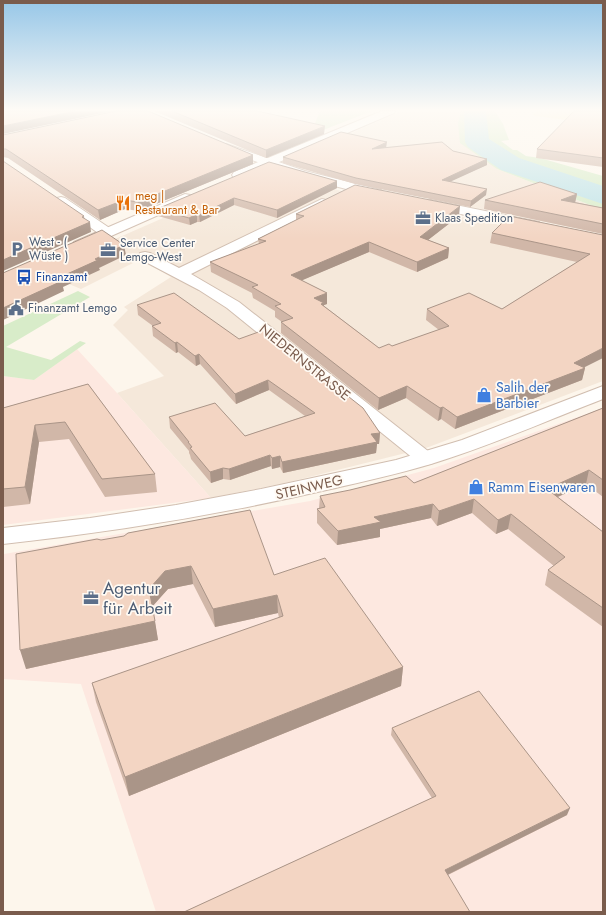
<svg xmlns="http://www.w3.org/2000/svg" width="606" height="915" viewBox="0 0 606 915" font-family="Jost,sans-serif">
	<style>
		.residential { fill: #f5e8da }
		.commercial { fill: #fde8e0 }
		.green { fill: #d8ecc9 }
		.sand { fill: #fcefc7 }
		.lines { fill: none; stroke-linecap: round; stroke-linejoin: round }
		.river { fill: #bfe3e8; fill-rule: evenodd }
		.minor-casing { stroke: #d1beb0; stroke-width: 2 }
		.tertiary-casing { stroke: #d1beb0; stroke-width: 2 }
		.minor { fill: #fff; fill-rule: evenodd }
		.tertiary { fill: #fff; fill-rule: evenodd }
		.wall { fill: #d1b7a8 }
		.shaded-wall { fill: #aa9588 }
		.building { fill: #f3d5c3; stroke: #aa9588 }
		.labels { text-anchor: middle; stroke-width: 3.5; stroke-linejoin: round; paint-order: stroke }
		.far-food-label { font-size: 12px; fill: #c56008; stroke: #fffaf3; text-anchor: start }
		.far-service-label { font-size: 12px; fill: #4e5e75; stroke: #fffaf3; text-anchor: start }
		.far-transit-label { font-size: 12px; fill: #164399; stroke: #fffaf3; text-anchor: start }
		.street-label { font-size: 14px; fill: #7a5c4d; stroke: #fffaf3 }
		.shop-label { font-size: 14px; fill: #366cbe; stroke: #fffaf3; text-anchor: start }
		.near-service-label { font-size: 17px; fill: #4e5e75; stroke: #fffaf3; text-anchor: start }
	</style>
	<rect width="100%" height="100%" fill="#fdf6ec"/>
	<path class="residential" d="M402,111h59l-3,12 39,46 106,41v24l-242,-50 -76,-22z
		M270,171l75,21 258,55v134l-177,67 -137,34 -78,16 -94,-105 47,-17 -51,-51 15,-15 -4,-3 47,-30 -30,-18 -60,30 -41,-17z"/>
	<path class="commercial" d="M77,349l40,44 94,105 -208,27v-149l31,4z
		M603,408v504h-447l-75,-228 -77,-5v-125l306,-53 124,-33z"/>
	<path class="green" d="M320,111h52l-54,21 -5,-4z
		M461,111h34l8,13 6,16 -8,1 12,9h4l9,6 14,2 63,18v34l-106,-41 -37,-26 -2,-20z
		M78,291l12,6 -84,50 45,13 29,-19 6,2 -52,37 -31,-4v-50z"/>
	<path class="sand" d="M536,111h67v14l-67,-9 -3,-1z"/>
	<g class="lines">
		<path class="river" d="M464,111h22l3,28 30,19 84,28v18l-102,-34 -33,-23 -3,-5z"/>
		<g class="minor-casing">
			<path id="minor" d="M226,144l79,27 76,19 2,3 -2,3 -4,1 -81,-21 -74,-27 -1,-2z
				M61,197l4,1 46,31 2,3 -2,3h-10l-44,-31 -2,-3 2,-3z
				M322,199l4,1 2,3 -2,3 -135,68 48,28 194,153 4,4 -4,4 -7,2 -7,-2 -192,-155 -28,-18 -59,-31 -2,-3 2,-3 5,-1 5,1 29,15z
				M431,200l103,21 5,1 2,3 -2,3 -5,1 -108,-22 -1,-3 1,-3z"/>
		</g>
		<g class="tertiary-casing">
			<path id="tertiary" d="M382,111h13l-1,2 -152,65h-8l-2,-3 2,-3z
				M185,194l5,1 2,3 -2,3 -106,47 -5,1 -5,-1 -2,-3 2,-3z
				M603,386v13c-57,22 -113,47 -172,65 -33,10 -66,17 -100,25 -108,25 -217,43 -328,55v-16l87,-10 86,-13 85,-16 135,-29 66,-20z"/>
		</g>
		<use href="#minor" class="minor"/>
		<use href="#tertiary" class="tertiary"/>
	</g>
	<path class="wall" d="M154,111h103l67,23 -58,24z
		M603,111v56l-67,-9 1,-9z
		M3,135l250,20v9l-114,47 -14,-2 -25,11 -92,-62 -5,-1z
		M386,148l67,3 34,14 -37,16 36,14 -16,12 -115,-23 -72,-21v-6z
		M337,181v7l-60,30 -43,-13 -34,17h-3l-7,3 -32,-9 -1,-7z
		M577,194l-2,8 28,6v26l-119,-25 1,-9z
		M296,214l163,2 -31,24 21,8 -1,10 -31,14 -48,-20 -67,28 25,24 -3,1v1l55,42 13,-2 47,-16 -13,-10 1,-11h75l75,-47 -87,-19 2,-10 111,2 -19,133h1l-3,12 -127,49 -14,-10 -3,2 -32,-23 -28,12 -97,-77v-11h1l-7,-5v-6l-22,-13 -1,-5 -41,-21 -1,-10 49,-18 -1,-5 38,-19z
		M137,305l102,34 141,94 -1,11h-2l-1,9 -93,20 -3,-6 -8,2 -1,-3 -41,14 -7,-1 -12,4 -20,-24 -1,-4 -1,-2v-2l-19,-23 -1,-11 76,19 60,-20 -36,-26 -33,14 -36,-40 -4,2 -18,-14 -2,1 -23,-17 -1,-10h1l-15,-11z
		M88,384l67,90 2,18 -52,5 -36,-58 -30,3 -9,62 -27,3v-99z
		M603,408v89l-17,-13 -28,13 45,35v95l-58,-42 3,-15 6,-4 -46,-37 -12,5 -24,-21 -35,13 -6,-8 -51,11v8l-43,8 -20,-22v-14l2,-1 1,-12 94,-13z
		M101,540l173,35 129,92 -2,19 -272,110 -33,-94 -4,-19 187,-65 -1,-5 -63,14 -22,-43 -25,5 -16,17 6,34 -132,29z
		M392,728l175,87 -119,60 -264,37 248,-114 -41,-63z"/>
	<path class="shaded-wall" d="M76,111h36l-109,23v-8z
		M325,126l-1,8 -58,24v-8z
		M387,142l-1,6 -14,1z
		M253,155v9l-114,47 -1,-9z
		M487,159v6l-46,21 1,-6z
		M337,181v7l-60,30v-8z
		M487,189l-1,6 -16,12 1,-6z
		M577,194l-2,9 -14,-3z
		M234,198v7l-34,17 -1,-7z
		M124,200l1,9 -25,11 -2,-10z
		M460,206l-1,10 -40,31 1,-10z
		M197,214v8l-7,3 -1,-7z
		M84,216l1,8 5,-2 1,10 -88,39v-11z
		M369,242v10l-78,33v-10z
		M124,245l2,10 -27,13 1,2 -37,17 1,4 -61,29v-12l53,-29 39,-20z
		M449,248l-1,10 -31,14v-10z
		M327,293v11l-3,1 -1,9 -9,-16z
		M177,342l1,10 -2,1 -1,-10z
		M603,348v10l-22,11 4,-1 -3,12 -127,49 2,-12 117,-54z
		M199,354l1,10 -4,2 -1,-10z
		M268,380l1,10 -33,14 -1,-10z
		M407,386l-1,12 -28,12 1,-12z
		M443,407l-2,12 -3,2 2,-13z
		M35,425l4,17 -9,62 -5,-17z
		M380,433l-1,11h-2l-1,9 -93,20 -1,-11 89,-28z
		M270,455l1,11 -41,14 -1,-11z
		M280,456v11l-8,2v-11z
		M223,468v11l-12,4 -1,-11z
		M589,470l-3,14 -42,19 3,-14z
		M474,499l-2,14 -35,13 2,-15z
		M433,504l-2,14 -51,11v8l-43,8 1,-14 36,-14z
		M511,514l-3,15 -12,5 2,-14z
		M191,566l2,18 -25,5 -16,18 -3,-18 16,-18z
		M277,595l1,18 -63,14 -2,-18z
		M155,621l3,19 -132,29 -6,-19z
		M403,667l-2,19 -272,110 -4,-19z
		M570,808l-3,7 -124,62 2,-7z"/>
	<path class="building" d="M3,111h73l-73,15z
		M116,111h32l105,44 -115,47 -14,-2 -26,10 -92,-61h-3v-14z
		M172,111h85l68,15 -59,24z
		M574,111h29v47l-66,-9z
		M341,132l46,10 -15,7 70,-7 11,9 34,8 -45,21 45,9 -16,12 -115,-23 -73,-21z
		M3,161l81,55 -2,1 8,5 -87,38z
		M269,162l68,19 -60,29 -43,-12 -35,17 -2,-1 -8,4 -32,-9z
		M540,182l37,12 -16,6 42,8v16l-118,-24z
		M355,185l105,21 -40,31 29,11 -32,14 -48,-20 -78,33 36,18 -13,5 10,5 -3,1 58,44 10,-4 3,2 57,-20 -22,-17 42,-16 33,16 88,-55 -98,-21 17,-17 94,19v113l-29,15 11,5 -128,49 -14,-10 -3,1 -33,-22 -28,12 -98,-76 12,-4 -18,-12 6,-2 -29,-17 6,-2 -48,-23 56,-21 -8,-2 46,-23 -8,-2z
		M102,230l22,15 -29,14 3,1 -42,19 6,2 -59,27v-35z
		M174,293l65,46 25,-9 99,78 17,25 -9,1 6,8 -95,20 -2,-6 -8,2 -2,-3 -41,14 -6,-1 -13,4 -20,-24 2,-1 -4,-5h1l-20,-25 46,-14 30,33 70,-23 -47,-33 -33,14 -36,-40 -4,2 -18,-14 -2,1 -23,-17 9,-3 -24,-18z
		M88,384l67,90 -53,5 -37,-57 -30,3 -10,62 -22,2v-81z
		M603,408v72l-14,-10 -42,19 56,43v76l-55,-38 17,-13 -54,-43 -13,6 -24,-21 -35,12 -6,-7 -59,13 7,5 -43,9 -21,-22 8,-2 -5,-11 30,-6 56,-14 8,7z
		M250,510l24,65 51,-17 78,109 -278,110 -33,-94 191,-67 -6,-21 -64,14 -22,-43 -26,5 -16,18 6,32 -135,29 -4,-96 81,-15 4,1 23,-4 4,-3z
		M479,691l91,117 -125,62 25,42h-286l252,-116 -44,-68z"/>
	<linearGradient id="sky" x2="0" y2="1"><stop stop-color="#97c7e8"/><stop offset="0.46" stop-color="#fefbf6"/><stop offset="1" stop-color="#fefbf6" stop-opacity="0"/></linearGradient>
	<rect width="606" height="239" fill="url(#sky)"/>
	<defs>
		<g id="restaurant-bare" transform="scale(1.2)"><path d="M-5-6h1v4h1v-4h1v4h1v-4h1v5L-1.5 .5V6h-2V.5L-5-1ZM5-6V6H3V1.5H1.5Q1.5-4 5-6Z" fill="#e8710a" stroke="#fffaf3" stroke-width="2.5" paint-order="stroke"/></g>
		<g id="office-bare" transform="scale(1.2)"><path d="M-6-3h4V-5.5h4V-3h4V5H-6ZM-1-4.5V-3h2v-1.5ZM-6 0V1H6V0Z" fill="#5c6f8a" stroke="#fffaf3" stroke-width="2.5" paint-order="stroke"/></g>
		<g id="parking-bare" transform="scale(1.2)"><path d="M-3.5-5.5H1a3.5 3.5 0 0 1 0 7H-1V5.5H-3.5ZM-1-3.4V-.6H.8a1.4 1.4 0 0 0 0-2.8Z" fill="#5c6f8a" stroke="#fffaf3" stroke-width="2.5" paint-order="stroke"/></g>
		<g id="bus-bare" transform="scale(1.2)"><path d="M-5-6H5V4H4V6H2V4H-2V6H-4V4H-5ZM-3.5-4V0h7V-4ZM-3.5 1.2v1.5H-2V1.2ZM2 1.2v1.5H3.5V1.2Z" fill="#1a4fb4" stroke="#fffaf3" stroke-width="2.5" paint-order="stroke"/></g>
		<g id="civic-bare" transform="scale(1.2)"><path d="M-.6-6.5H3V-4.5H.6V-3L4-1V1h2V6H-6V1h2V-1L-.6-3ZM-1.2 2.5V6h2.4V2.5Z" fill="#5c6f8a" stroke="#fffaf3" stroke-width="2.5" paint-order="stroke"/></g>
		<g id="shop-bare" transform="scale(1.2)"><path d="M-5-2.5h2.3a2.7 3.5 0 0 1 5.4 0H5L5.5 6h-11ZM-1.5-2.5h3a1.5 2.3 0 0 0-3 0Z" fill="#3f7fe0" stroke="#fffaf3" stroke-width="2.5" paint-order="stroke"/></g>
	</defs>
	<g fill-rule="evenodd">
		<use href="#restaurant-bare" x="123" y="203"/>
		<use href="#office-bare" x="423" y="218"/>
		<use href="#parking-bare" x="17" y="249"/>
		<use href="#office-bare" x="108" y="250"/>
		<use href="#bus-bare" x="24" y="277"/>
		<use href="#civic-bare" x="16" y="308"/>
		<use href="#shop-bare" x="484" y="395"/>
		<use href="#shop-bare" x="476" y="487"/>
		<use href="#office-bare" x="91" y="598"/>
	</g>
	<g class="labels">
		<g class="far-food-label">
			<text x="135" y="200">meg |<tspan x="135" dy="14">Restaurant &amp; Bar</tspan></text>
		</g>
		<g class="far-service-label">
			<text x="435" y="222">Klaas Spedition</text>
			<text x="29" y="246">West - (<tspan x="29" dy="14">Wüste )</tspan></text>
			<text x="120" y="247">Service Center<tspan x="120" dy="14">Lemgo-West</tspan></text>
			<text x="28" y="312">Finanzamt Lemgo</text>
		</g>
		<g class="far-transit-label">
			<text x="36" y="281">Finanzamt</text>
		</g>
		<g class="street-label">
			<text transform="translate(305 362) rotate(39)" y="5">NIEDERNSTRASSE</text>
			<text transform="translate(309 487) rotate(-13)" y="5">STEINWEG</text>
		</g>
		<g class="shop-label">
			<text x="496" y="392">Salih der<tspan x="496" dy="16">Barbier</tspan></text>
			<text x="488" y="492">Ramm Eisenwaren</text>
		</g>
		<g class="near-service-label">
			<text x="103" y="594">Agentur<tspan x="103" dy="20">für Arbeit</tspan></text>
		</g>
	</g>
	<rect width="606" height="915" fill="none" stroke="#7a5c4d" stroke-width="8"/>
</svg>
